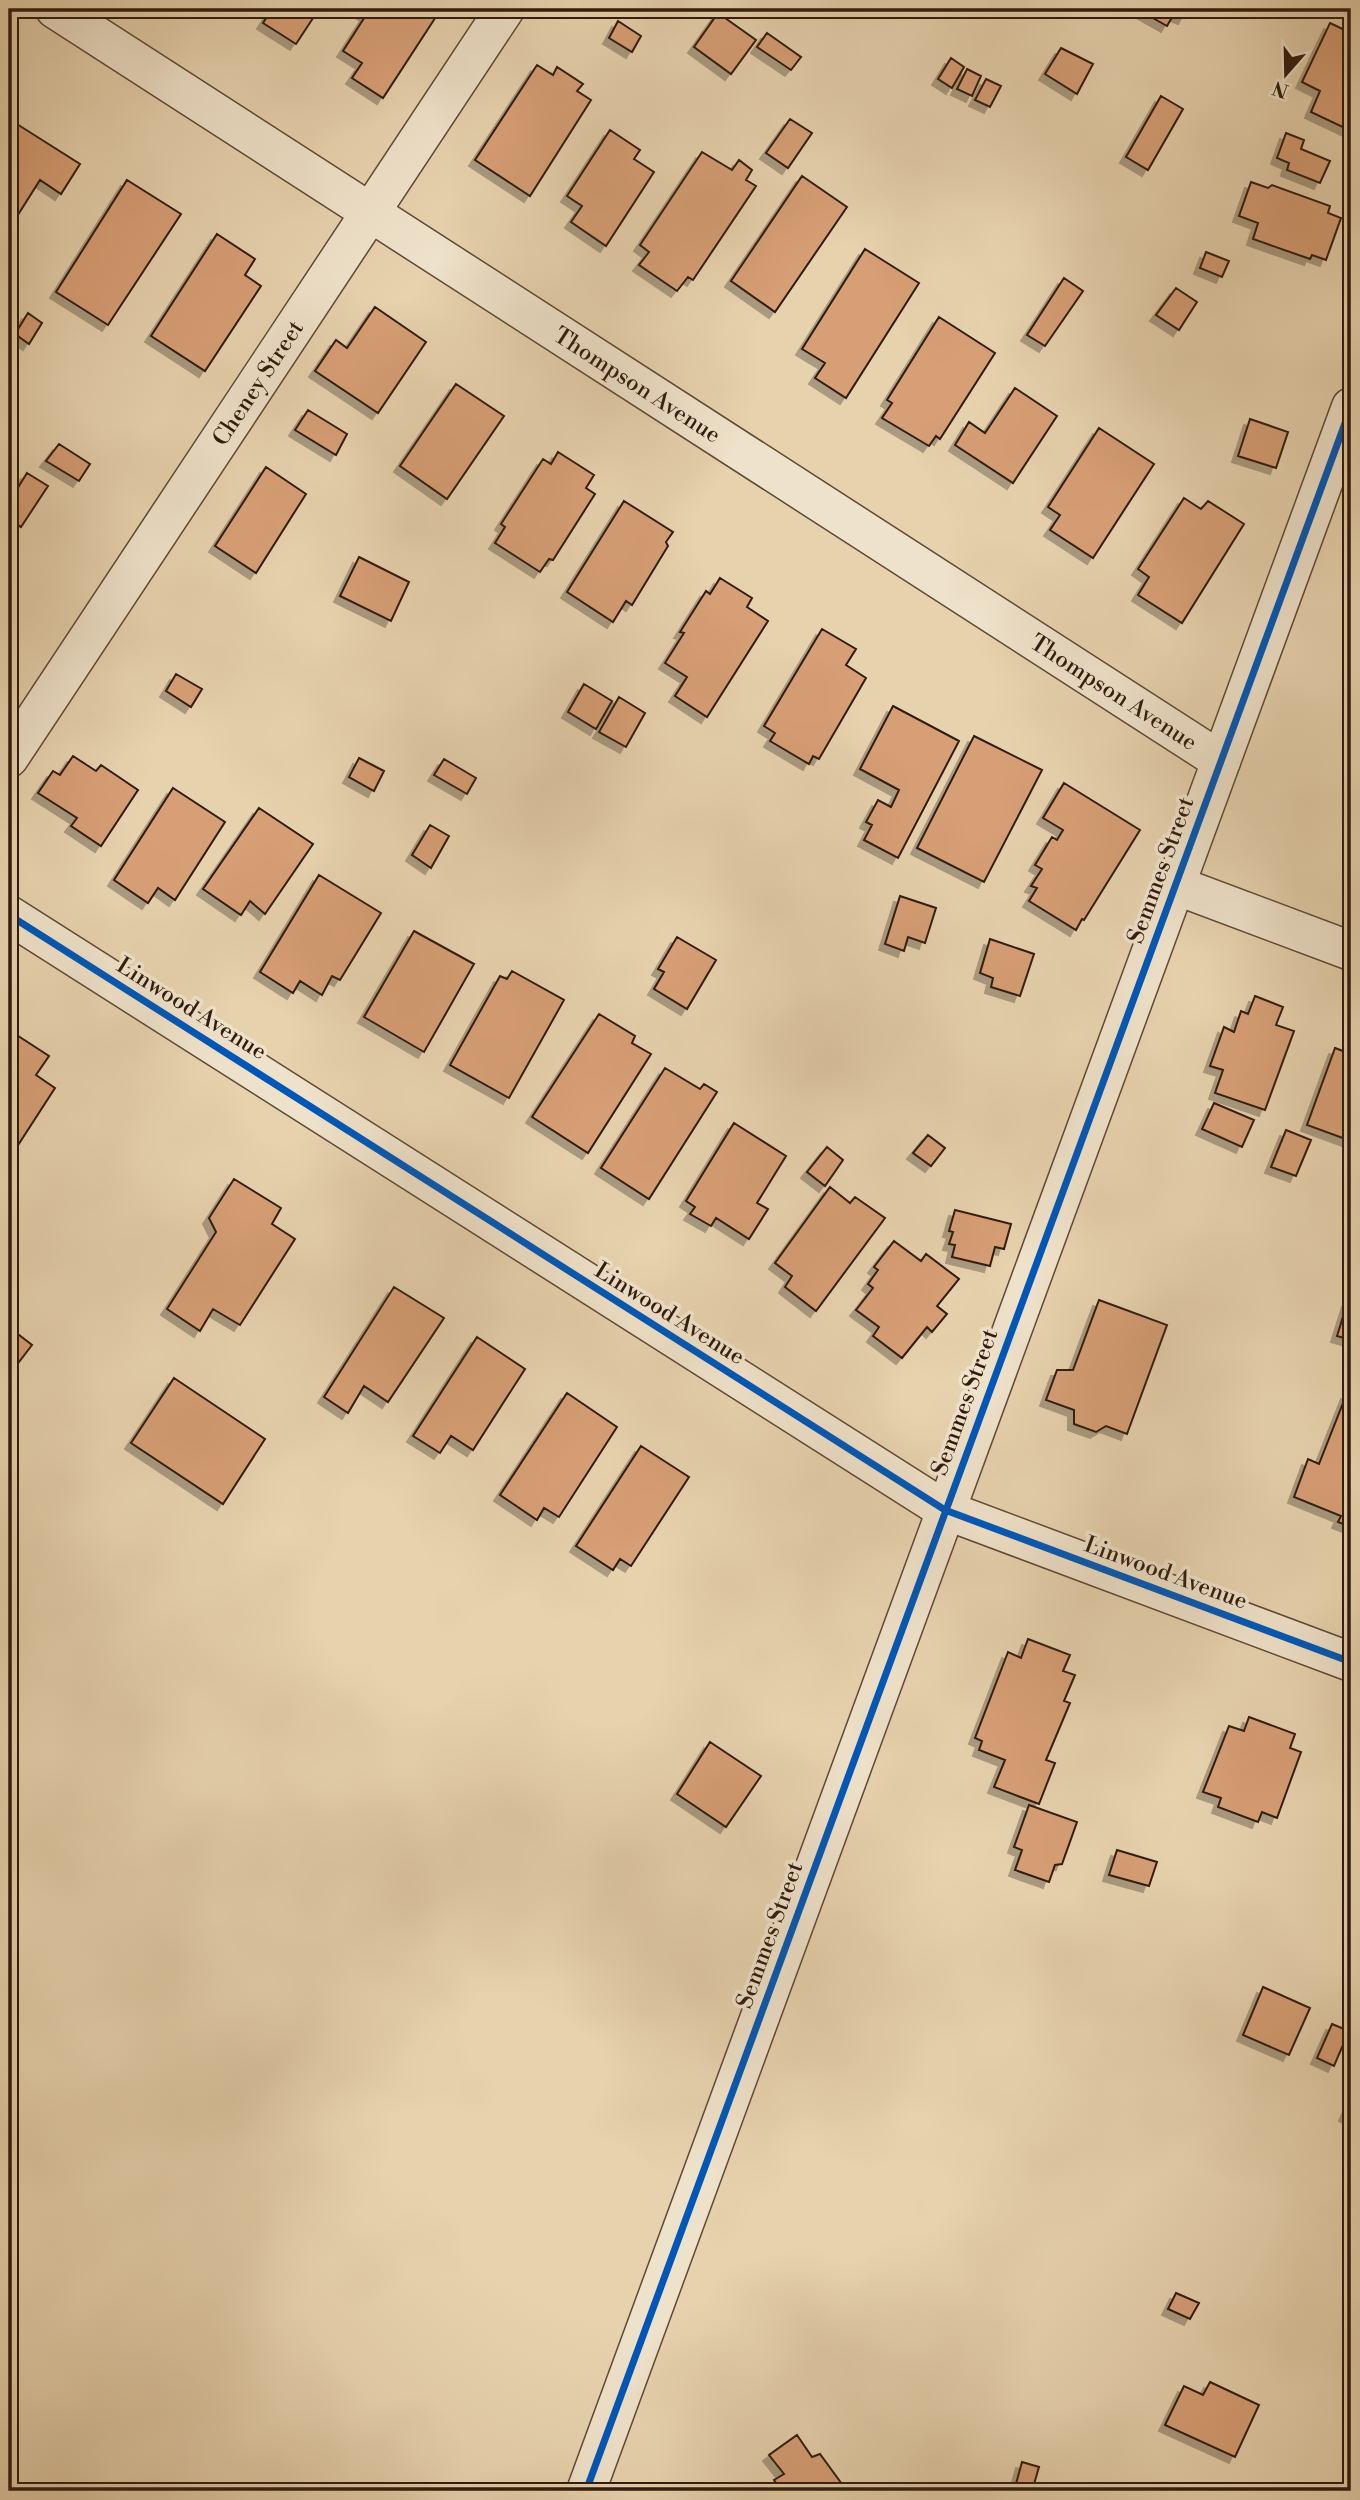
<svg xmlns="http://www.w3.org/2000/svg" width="1360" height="2500" viewBox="0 0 1360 2500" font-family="'Libre Bodoni',serif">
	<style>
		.building { fill: #d79f76; stroke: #301b0e; stroke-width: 2; filter: url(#shadow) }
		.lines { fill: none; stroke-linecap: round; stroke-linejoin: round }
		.minor-casing { stroke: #5e4936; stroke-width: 41 }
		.tertiary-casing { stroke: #5e4936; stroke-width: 41 }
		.minor { stroke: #efe2ca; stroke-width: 38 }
		.tertiary { stroke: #efe2ca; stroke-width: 38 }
		.cycleway-casing { stroke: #efe2ca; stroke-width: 11 }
		.cycleway { stroke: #0057b8; stroke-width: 7 }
		.labels { text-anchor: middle; stroke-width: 7; stroke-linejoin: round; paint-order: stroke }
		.street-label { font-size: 23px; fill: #301b0e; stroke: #efe2ca }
	</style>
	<defs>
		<filter id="shadow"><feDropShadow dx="-6" dy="6" stdDeviation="0" flood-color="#0004"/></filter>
	</defs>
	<rect width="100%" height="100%" fill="#e7d2ae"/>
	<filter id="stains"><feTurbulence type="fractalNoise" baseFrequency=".00286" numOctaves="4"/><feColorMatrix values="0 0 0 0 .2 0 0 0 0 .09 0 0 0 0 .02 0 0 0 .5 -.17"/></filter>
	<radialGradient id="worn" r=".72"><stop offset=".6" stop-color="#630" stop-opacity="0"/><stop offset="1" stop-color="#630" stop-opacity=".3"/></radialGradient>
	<path class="building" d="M272,9h47l-23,35 -33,-21z
		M357,9h84l-58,89 -31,-20 10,-15 -19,-12 23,-36z
		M1137,9h52l-5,9 -10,-4 -7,12z
		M718,13l38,27 -25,34 -37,-27z
		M618,21l23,15 -9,16 -23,-14z
		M1330,23l21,10v98l-40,-19 9,-21 -18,-9z
		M767,33l34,24 -10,13 -34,-23z
		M1061,48l32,16 -16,30 -32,-20z
		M951,58l13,9 -12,21 -14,-9z
		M537,65l16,10 4,-8 26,17 -6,7 14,9 -61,96 -55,-36z
		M967,69l14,7 -9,20 -15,-7z
		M986,79l15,7 -11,21 -15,-7z
		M1161,96l22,13 -35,61 -22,-13z
		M9,119l71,45 -19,30 -21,-14 -31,49z
		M790,119l22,14 -24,35 -22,-15z
		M610,130l30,20 -6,9 20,13 -48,74 -35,-24 11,-16 -15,-10z
		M1286,133l18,7 -3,9 29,12 -10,22 -33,-13 2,-7 -12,-5z
		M702,152l30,18 7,-10 13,10 -6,10 10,6 -63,94 -5,-3 -11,14 -38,-26 10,-13 -9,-7z
		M802,176l45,31 -72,105 -44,-31z
		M127,180l54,34 -73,111 -52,-33z
		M1251,182l17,6 4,-3 58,21 -2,7 13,5 -15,42 -14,-5 -2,4 -57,-20 5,-16 -19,-7z
		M217,234l38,25 -10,16 16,11 -56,85 -54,-35z
		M865,249l54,34 -73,115 -31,-20 10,-15 -23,-14z
		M1206,252l23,9 -7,16 -22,-9z
		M1064,278l19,13 -38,55 -18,-11z
		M1176,288l21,14 -18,28 -23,-15z
		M375,307l51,35 -48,71 -63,-42 21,-31 11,8z
		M28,313l14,10 -13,21 -14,-10z
		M939,317l56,36 -55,86 -4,-3 -7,10 -47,-28 10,-15 -5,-3z
		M456,384l48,32 -57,83 -47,-33z
		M1015,388l42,28 -44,67 -58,-38 14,-23 16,11z
		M308,410l39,24 -11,21 -41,-25z
		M1250,419l38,13 -12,36 -38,-12z
		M1099,428l55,36 -61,94 -43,-28 10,-15 -12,-8z
		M59,444l31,20 -11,17 -33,-20z
		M558,452l36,23 -8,13 9,6 -42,66 -4,-1 -9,13 -45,-29 10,-16 -4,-3 42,-65 8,5z
		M266,467l40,27 -50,79 -41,-27z
		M27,473l21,13 -27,41 -12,-8v-17z
		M1184,498l17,11 7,-8 36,23 -62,99 -44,-28 11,-18 -11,-8z
		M624,501l49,31 -7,10 2,4 -36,59 -6,-4 -13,21 -46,-30z
		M359,557l50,25 -18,39 -51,-25z
		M720,578l32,20 -5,9 21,14 -61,96 -32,-21 12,-19 -22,-14 19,-30 -4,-1 26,-41 4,3z
		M822,629l34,20 -10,16 20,13 -47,81 -6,-3 -4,8 -39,-23 5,-8 -11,-7z
		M176,674l26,15 -11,18 -25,-16z
		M584,684l28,17 -16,28 -28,-17z
		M619,697l26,16 -19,34 -27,-15z
		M893,706l66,35 -61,117 -34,-18 8,-15 -6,-3 12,-22 13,7 8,-17 -39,-21z
		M974,736l68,34 -58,112 -67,-34z
		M73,756l23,15 5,-6 37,25 -37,56 -30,-20 6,-8 -39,-25 15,-22 7,4z
		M359,758l25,13 -10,20 -25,-14z
		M444,759l32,19 -9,16 -33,-19z
		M1064,783l76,47 -56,90 -2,-1 -6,11 -47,-29 8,-13 -6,-2 11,-17 -7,-4 17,-28 5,3 6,-10 -20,-12z
		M173,788l52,34 -50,78 -17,-12 -10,15 -34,-23z
		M259,808l54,36 -48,70 -15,-13 -9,14 -38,-26z
		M430,825l19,11 -18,32 -19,-13z
		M319,875l62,38 -41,67 -8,-4 -10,19 -22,-14 -7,12 -33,-21z
		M900,896l36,12 -11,35 -17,-6 -4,14 -19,-7z
		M414,931l60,33 -50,88 -60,-35z
		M677,937l39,23 -29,49 -33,-20 10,-17 -6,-3z
		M990,939l44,15 -14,42 -29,-9 2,-9 -13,-5z
		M512,971l52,29 -55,98 -59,-33 50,-89 7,3z
		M1255,996l28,11 -7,18 18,6 -29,79 -50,-17 8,-23 -13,-4 14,-39 10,5 7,-21 7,3z
		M599,1014l36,22 -3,7 19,11 -63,99 -56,-36z
		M9,1030l40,26 -13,19 19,13 -46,71z
		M1335,1048l16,6v87l-44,-16z
		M665,1068l35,21 4,-5 13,8 -68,107 -48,-31z
		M1214,1103l40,17 -12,27 -40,-18z
		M734,1123l52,33 -29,47 11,6 -19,30 -33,-21 -5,8 -21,-12 5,-7 -9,-6z
		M1286,1130l25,10 -15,36 -25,-9z
		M928,1135l17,13 -14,18 -18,-13z
		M827,1147l16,13 -18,26 -18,-14z
		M234,1179l47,29 -9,16 23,15 -55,86 -27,-16 -13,22 -33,-22 49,-77 -7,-14z
		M830,1187l20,16 5,-6 30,21 -69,93 -31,-24 7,-11 -17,-13z
		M955,1210l56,14 -7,25 -9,-2 -5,19 -38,-9 3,-12 -6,-1 4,-12 -4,-1z
		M894,1241l27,20 5,-7 33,25 -22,27 10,8 -15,18 -5,-5 -25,31 -29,-22 6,-9 -23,-17 17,-22 -5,-4 10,-14 -4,-3z
		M394,1287l50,31 -56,84 -24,-16 -16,27 -24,-16z
		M1099,1300l68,25 -40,109 -21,-8 -10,6 -22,-8v-14l-28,-10 11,-30h16z
		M1348,1301l3,1v38l-14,-4z
		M14,1331l18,14 -20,26 -3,-4v-30z
		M477,1337l48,32 -52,81 -22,-14 -11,17 -27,-17z
		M174,1378l91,61 -42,65 -92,-61z
		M567,1393l50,34 -58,90 -15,-9 -7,12 -37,-25z
		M1347,1393l4,1v133l-13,-5 3,-6 -47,-19 14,-38 11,5z
		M641,1446l48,31 -58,89 -11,-7 -7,11 -37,-24z
		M1028,1639l42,16 -7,16 12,4 -11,26 6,2 -24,57 9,3 -16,41 -45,-17 11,-27 -26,-10 3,-9 -7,-3 33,-86 13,6z
		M1249,1717l46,17 -5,14 11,4 -24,66 -15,-6 -4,10 -40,-15 3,-9 -18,-6 26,-66 15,5z
		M710,1742l51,34 -35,51 -49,-33z
		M1029,1805l48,17 -15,42 -7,1 -6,17 -34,-12 7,-20 -8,-3z
		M1117,1850l40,12 -8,24 -40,-11z
		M1263,1987l47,21 -21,47 -46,-20z
		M1332,2024l17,7 -15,35 -17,-8z
		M1351,2102v16l-6,-3z
		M1176,2293l23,10 -9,16 -22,-10z
		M1210,2382l49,23 -24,52 -70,-32 19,-39 19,9z
		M797,2435l15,22 8,-3 27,37h-65l-8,-11 10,-6 -15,-19z
		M1022,2462l17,5 -7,24h-18z"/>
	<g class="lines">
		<g class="minor-casing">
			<g id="minor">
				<path id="s1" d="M55,9l1166,752"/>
				<path id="s2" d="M9,758l496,-749"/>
				<path d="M1175,885l176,66"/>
				<path d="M9,915l936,595 406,152"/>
			</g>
		</g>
		<g class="tertiary-casing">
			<path id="tertiary" d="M586,2491l765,-2084"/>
		</g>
		<use href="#minor" class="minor"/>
		<use href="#tertiary" class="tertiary"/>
		<g class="cycleway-casing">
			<path id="cycleway" d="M9,915l936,595 406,152
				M586,2491l765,-2084"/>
		</g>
		<use href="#cycleway" class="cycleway"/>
	</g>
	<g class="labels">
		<g class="street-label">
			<text dy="8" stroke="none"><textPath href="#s2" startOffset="450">Cheney Street</textPath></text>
			<text dy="8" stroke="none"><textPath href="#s1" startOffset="693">Thompson Avenue</textPath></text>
			<text dy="8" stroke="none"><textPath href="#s1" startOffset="1260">Thompson Avenue</textPath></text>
			<text transform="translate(1160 870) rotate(-70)" y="8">Semmes Street</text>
			<text transform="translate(192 1008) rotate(32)" y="8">Linwood Avenue</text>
			<text transform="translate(670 1313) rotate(32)" y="8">Linwood Avenue</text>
			<text transform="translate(964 1402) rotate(-70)" y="8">Semmes Street</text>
			<text transform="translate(1166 1572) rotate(20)" y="8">Linwood Avenue</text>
			<text transform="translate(769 1935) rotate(-70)" y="8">Semmes Street</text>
		</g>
	</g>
	<rect width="1360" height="2500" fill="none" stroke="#e7d2ae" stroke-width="35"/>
	<rect x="10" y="10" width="1339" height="2479" fill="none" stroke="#301b0e" stroke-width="3.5"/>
	<rect x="18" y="18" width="1325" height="2465" fill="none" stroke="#301b0e" stroke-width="2"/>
	<g transform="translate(1286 74) rotate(200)" stroke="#efe2ca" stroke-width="5" paint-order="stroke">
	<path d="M0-5L12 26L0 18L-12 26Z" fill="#301b0e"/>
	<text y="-10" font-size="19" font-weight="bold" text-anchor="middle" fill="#301b0e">N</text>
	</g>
	<rect width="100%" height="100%" filter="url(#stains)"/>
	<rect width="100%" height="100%" fill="url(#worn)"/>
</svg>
